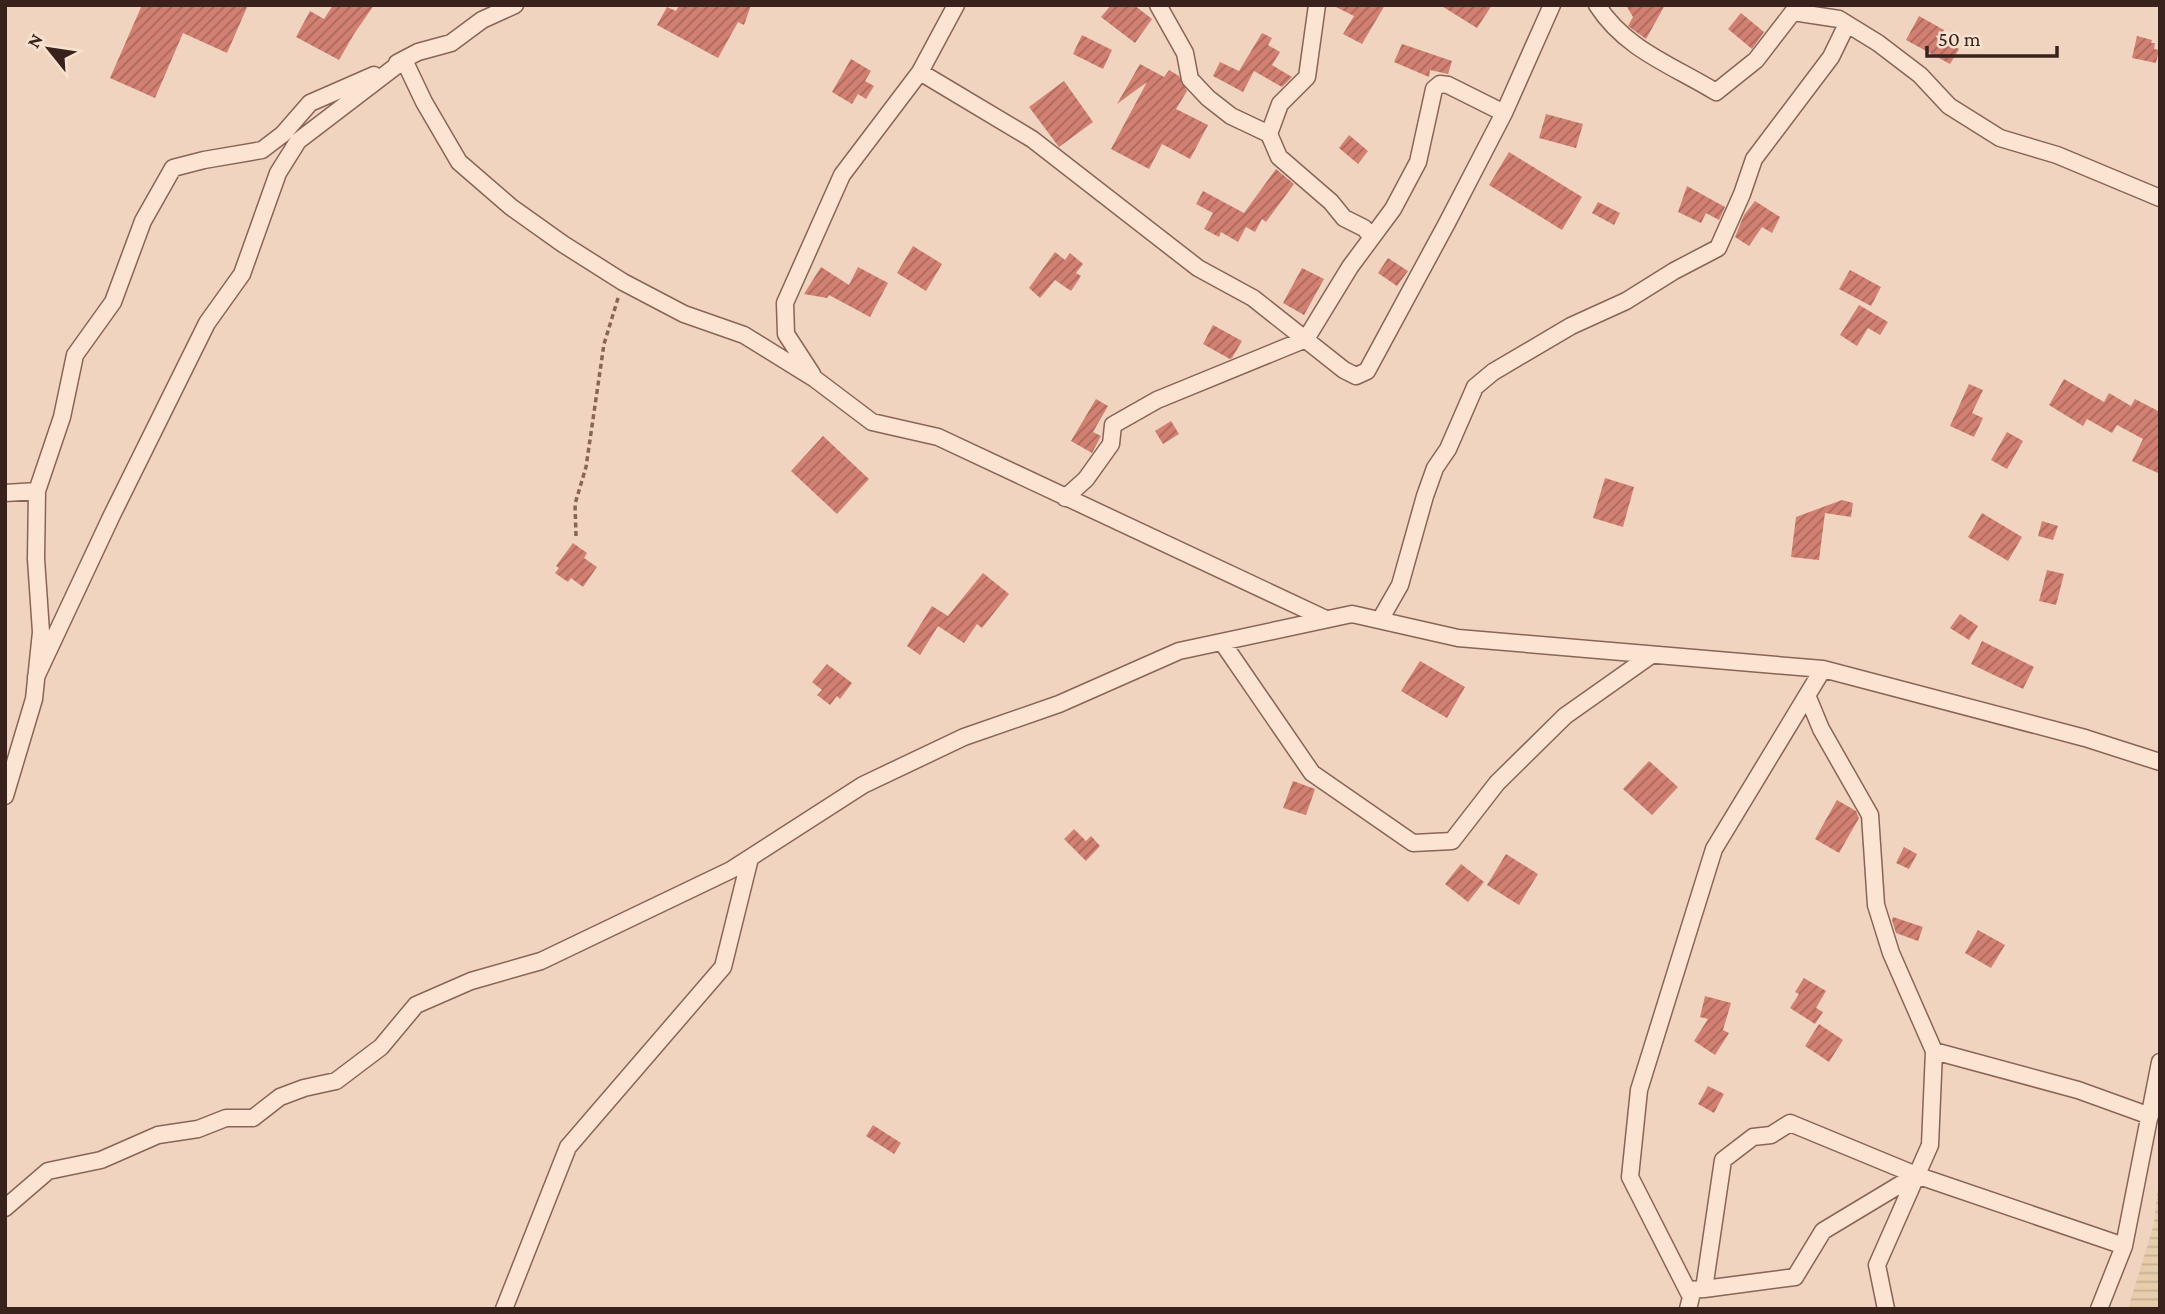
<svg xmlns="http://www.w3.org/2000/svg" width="2165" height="1314" viewBox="0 0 2165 1314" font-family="'Crimson Pro',serif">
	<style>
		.farmland { fill: url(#farmland-rules) }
		.building { fill: url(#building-hatch) }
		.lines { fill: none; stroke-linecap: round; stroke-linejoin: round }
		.minor-casing { stroke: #8a6456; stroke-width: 19 }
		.path { stroke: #8a6456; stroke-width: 3.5; stroke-dasharray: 5 3.5; stroke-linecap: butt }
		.minor { stroke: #fbe4d2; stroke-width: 16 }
	</style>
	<defs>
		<pattern id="farmland-rules" width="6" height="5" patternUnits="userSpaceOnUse" patternTransform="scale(1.75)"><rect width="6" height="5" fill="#e7cdac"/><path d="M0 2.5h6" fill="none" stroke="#c7b093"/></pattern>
		<pattern id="building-hatch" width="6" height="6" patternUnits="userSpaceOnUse" patternTransform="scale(1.75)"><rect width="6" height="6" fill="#d18072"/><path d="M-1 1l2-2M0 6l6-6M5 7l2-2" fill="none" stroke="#ab685d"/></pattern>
	</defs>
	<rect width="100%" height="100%" fill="#f0d4bf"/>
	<path class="farmland" d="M2160,1167v142h-32l26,-85z"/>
	<path class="building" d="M142,5h106l-21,48 -44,-20 -28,65 -45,-20z
		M333,5h41l-20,29 -15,26 -43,-23 14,-26 14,8z
		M679,5h72l-7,20 -6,-3 -20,36 -61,-33 10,-18 9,4z
		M1111,5h23l18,14 -17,24 -34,-26z
		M1332,5h53l-23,39 -19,-10 11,-18z
		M1440,5h52l-15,23z
		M1626,5h39l-19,34 -18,-13 5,-9z
		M1741,13l23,19 -12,17 -24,-20z
		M1919,16l25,14 -5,9 20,10 -9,15 -44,-24z
		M1262,33l10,5 -4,7 12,7 -8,13 20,12 -10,10 -28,-16 -11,21 -30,-16 7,-14 19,9z
		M1082,35l30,15 -9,19 -30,-15z
		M2137,36l15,4 -1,3h4l-1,6 5,1 -3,13 -24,-5z
		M1402,44l50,17 -4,13 -18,-4 -1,7 -35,-15z
		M851,59l20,12 -6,10 9,5 -8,13 -8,-5 -6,10 -20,-12z
		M1140,64l24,13 5,-7 10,6 8,15 -11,18 32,16 -18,34 -28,-15 -13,25 -38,-20 36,-67 -30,22z
		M1064,81l29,41 -34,25 -30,-40z
		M1546,114l37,10 -7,24 -37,-10z
		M1349,135l19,16 -10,13 -19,-16z
		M1509,152l73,45 -20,33 -73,-45z
		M1276,169l18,15 -28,38 -4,-3 -7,13 -9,-5 -8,15 -17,-10 -2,5 -15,-8 9,-16 -17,-9 7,-13 41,22z
		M1687,186l38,21 -6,13 -13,-7 -5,10 -23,-11z
		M1755,201l25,16 -8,16 -10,-6 -13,19 -14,-9 9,-22z
		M1598,202l22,11 -6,12 -22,-12z
		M913,246l29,18 -16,27 -29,-18z
		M1055,252l10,8 5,-7 13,11 -7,9 5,3 -10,15 -16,-11 -15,18 -11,-10z
		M1388,258l20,13 -11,15 -19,-13z
		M821,267l28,18 9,-18 30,16 -18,34 -41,-22 -2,3 -23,-4z
		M1302,268l22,11 -20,36 -21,-12z
		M1850,270l31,17 -10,19 -32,-17z
		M1859,305l29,17 -8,13 -12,-7 -11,18 -17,-11z
		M1213,325l29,16 -10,17 -2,1 -27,-15z
		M2064,379l40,23 5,-9 22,13 4,-7 25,13v62l-28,-13 11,-22 -26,-14 -5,8 -25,-14 -4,7 -34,-21z
		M1969,384l14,6 -11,23 11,5 -9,19 -24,-11z
		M1096,399l12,7 -15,26 8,4 -9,17 -21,-12z
		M1171,421l8,13 -16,10 -8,-13z
		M2007,432l16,9 -16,28 -16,-9z
		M823,436l46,43 -32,35 -46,-43z
		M1605,478l29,9 -11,40 -30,-9z
		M1842,500l11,3 -2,14 -26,-4 -6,47 -28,-3 5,-40z
		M1982,513l40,24 -14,24 -40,-24z
		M2042,521l16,5 -5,14 -15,-4z
		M573,543l14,10 -3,5 13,9 -14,20 -12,-9 -3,4 -13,-9 4,-5 -3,-2z
		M2047,570l17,4 -8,31 -17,-4z
		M983,573l26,21 -27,34 -5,-4 -13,19 -26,-17 -18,29 -13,-9 25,-40 16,10z
		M1960,614l18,12 -9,14 -19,-12z
		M1982,641l52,26 -11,22 -52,-25z
		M1420,661l45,26 -18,31 -46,-27z
		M827,664l25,19 -12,16 -3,-3 -7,9 -13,-10 5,-5 -10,-8z
		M1649,761l29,26 -26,28 -29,-26z
		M1293,781l22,8 -9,26 -23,-7z
		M1837,800l19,11 3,7 -20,35 -24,-14z
		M1074,829l12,12 5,-5 9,10 -14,15 -22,-22z
		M1904,847l13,7 -8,15 -13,-6z
		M1506,854l32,20 -19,31 -32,-20z
		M1461,864l23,18 -16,20 -23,-18z
		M1893,917l30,10 -5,14 -22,-8 -4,-13z
		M1978,930l27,15 -14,23 -26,-15z
		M1804,978l22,13 -10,17 7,4 -8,12 -25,-16 9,-14 -4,-2z
		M1705,996l26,7 -8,27 6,3 -14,22 -21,-14 14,-22 -8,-2z
		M1819,1024l24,16 -14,22 -24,-16z
		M1708,1086l16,8 -10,19 -16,-9z
		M873,1125l28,18 -7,11 -28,-18z"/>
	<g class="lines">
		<g class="minor-casing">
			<path id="minor" d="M1158,5l27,48 5,26 18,19 23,18 38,18 10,23 52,45 13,16 20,10 8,9
				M1597,5c29,45 75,60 119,87l40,-32 37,-48 46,7 39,24 42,32 29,31 51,32 57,17 103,43
				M397,63l21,-11 33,-9 31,-23 33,-15
				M920,72l112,67 166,129 55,30 91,72 12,6 11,-5 80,-148 57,-110 48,-108
				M1269,134l11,-30 27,-27 10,-72
				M812,374l-26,-40 -1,-31 57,-128 78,-103 36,-67
				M5,493l32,-2
				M1065,498l21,-19 25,-35 2,-19 44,-25 149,-61 44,-72 43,-58 25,-47 16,-73 6,-5 8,1 56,28
				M1380,620l20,-35 25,-89 10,-28 13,-19 27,-62 18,-15 78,-46 55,-25 48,-30 44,-23 24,-54 12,-35 77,-102 16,-33
				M1222,642l90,131 101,70 39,-2 45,-58 68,-67 85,-60
				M36,677l76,-162 95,-192 35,-49 36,-101 20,-32 106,-81 20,42 35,60 52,45 52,37 60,38 61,32 60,21 71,44 57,43 66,15 388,182
				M1807,695l14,34 49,86 6,90 15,48 43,98
				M5,796l29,-97 7,-67 -5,-73 1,-68 25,-74 13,-62 38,-53 30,-81 30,-53 31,-8 58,-10 21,-16 27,-31 64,-28
				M5,1208l43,-37 53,-11 57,-25 40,-6 28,-11h27l27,-21 24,-9 32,-7 45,-34 35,-42 55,-24 70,-20 190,-91 132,-85 101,-48 95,-33 120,-53 173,-37 106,24 365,31 262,69 75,24
				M1704,1289l91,-12 28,-46 93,-56
				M1688,1290l16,-1 19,-129 30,-23 18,-2 19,-12 126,52 208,71
				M504,1309l64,-162 155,-180 27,-109
				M1688,1309l3,-12 -61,-120 9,-87 75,-241 109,-180
				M1886,1309l-9,-44 53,-120 4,-94 144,39 72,26
				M2099,1309l25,-63 36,-184"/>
		</g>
		<path class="path" d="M576,536l-1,-32 11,-37 18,-123 15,-49"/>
		<use href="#minor" class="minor"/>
	</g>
	<rect width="2165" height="1314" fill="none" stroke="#39221c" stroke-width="14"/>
	<g transform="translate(49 49) rotate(300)" stroke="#f7e1cf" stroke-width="5" paint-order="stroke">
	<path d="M0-5L12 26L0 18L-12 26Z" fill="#39221c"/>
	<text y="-10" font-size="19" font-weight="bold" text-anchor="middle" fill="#39221c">N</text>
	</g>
	<path d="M1927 46v10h130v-10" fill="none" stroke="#39221c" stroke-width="3.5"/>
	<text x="1938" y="46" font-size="21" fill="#39221c" stroke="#f7e1cf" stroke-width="5" paint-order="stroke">50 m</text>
</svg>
